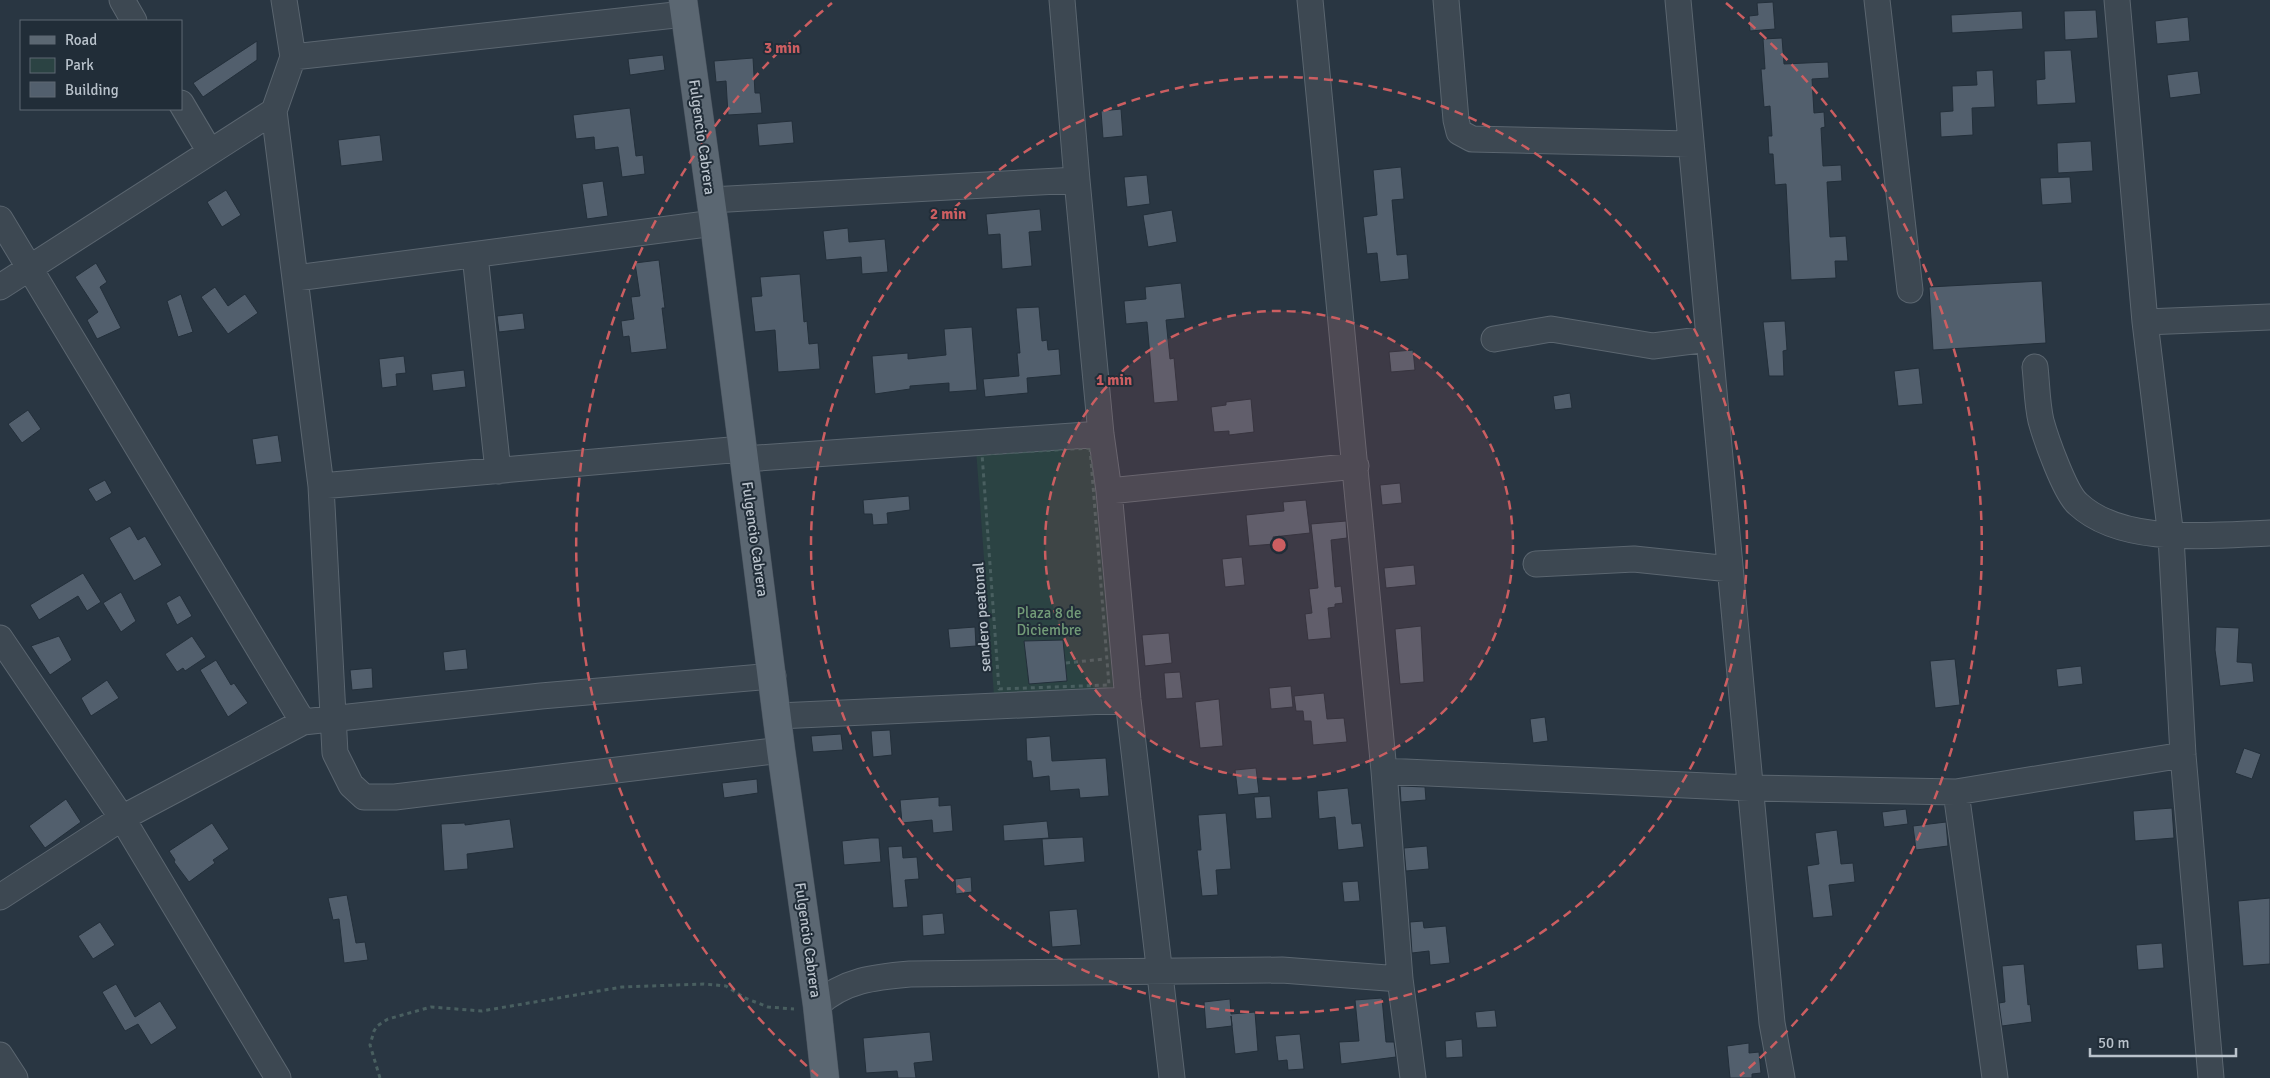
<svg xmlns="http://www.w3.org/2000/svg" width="2270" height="1078" viewBox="0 0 2270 1078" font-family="Signika,sans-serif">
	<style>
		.green { fill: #2b4343 }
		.building { fill: #525f6d; stroke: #232f3a }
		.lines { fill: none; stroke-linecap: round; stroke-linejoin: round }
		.minor-casing { stroke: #5b6670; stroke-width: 27 }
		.major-casing { stroke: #47515c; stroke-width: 29 }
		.path { stroke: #495f60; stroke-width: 3; stroke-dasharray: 4 4; stroke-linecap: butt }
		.minor { stroke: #3d4852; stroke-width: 25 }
		.major { stroke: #5b6772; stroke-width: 28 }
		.ring { fill: none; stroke: #cc5e61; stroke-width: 2.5; stroke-dasharray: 9 6 }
		.labels { text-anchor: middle; stroke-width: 4; stroke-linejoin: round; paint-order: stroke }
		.street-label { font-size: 15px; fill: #bac3cc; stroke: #212d38 }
		.park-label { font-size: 15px; fill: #739c78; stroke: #212d38 }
		.centre { fill: #cc5e61; stroke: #212d38; stroke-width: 2.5 }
		.ring-label { font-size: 15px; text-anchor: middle; font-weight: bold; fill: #cc5e61; stroke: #212d38; stroke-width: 4; stroke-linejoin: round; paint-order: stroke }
	</style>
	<rect width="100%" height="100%" fill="#293642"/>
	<path class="green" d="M1093,442l23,250 -122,4 -18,-247z"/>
	<path class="building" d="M1773,2l2,27 -25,2 -1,-15 9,-1 -1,-12z
		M2096,10l2,28 -33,2 -1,-29z
		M2022,11l1,18 -71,4 -1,-18z
		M2188,17l2,24 -33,3 -2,-23z
		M1782,38l2,26 44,-2 1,16 -17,1 2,34 10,-1 1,15 -4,1 2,38 18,-1 1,16 -15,1 3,55 16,-1 2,25h-13l1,17 -45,2 -5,-96 -11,1 -2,-31h-4l-1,-18h4l-2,-30 -6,1 -3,-38h4l-2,-30z
		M257,41v19l-54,37 -10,-14z
		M2071,50l5,53 -39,2 -1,-25 9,-1 -1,-28z
		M663,55l2,15 -35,5 -2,-16z
		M753,58l2,35h5l2,20 -34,2 -2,-34 -10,1 -2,-21z
		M1993,70l2,37 -23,1 1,27 -32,2 -1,-25 13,-1 -1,-25 25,-1 -1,-14z
		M2198,71l3,23 -31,4 -3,-23z
		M630,108l6,48 7,-1 2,19 -23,3 -4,-30 -23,3 -1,-13 -18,2 -3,-24z
		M1121,109l2,27 -20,2 -2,-27z
		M792,121l2,22 -35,3 -2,-22z
		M380,135l3,26 -42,5 -3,-26z
		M2091,141l2,30 -35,2 -1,-30z
		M1401,167l3,32 -12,1 5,55 10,-1 2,25 -29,3 -3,-29 -10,1 -4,-37 14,-2 -4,-45z
		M1147,175l3,29 -23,3 -3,-30z
		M2070,177l2,26 -30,2 -2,-27z
		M603,181l5,35 -21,3 -5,-35z
		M226,190l15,25 -19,12 -15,-25z
		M1040,209l2,22 -13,1 3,34 -30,3 -2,-35 -12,1 -2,-21z
		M1172,210l5,32 -29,5 -5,-32z
		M848,228l1,14 36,-3 3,33 -26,2 -1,-17 -35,3 -3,-29z
		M659,260l6,48h-3l5,41 -36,4 -2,-17 -6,1 -2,-16 13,-2 -3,-22 9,-1 -5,-33z
		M96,263l11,19 -7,5 21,41 -24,11 -10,-19 11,-8 -23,-35z
		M800,274l4,48 3,-1 2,23 9,-1 2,26 -42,3 -3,-42 -20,2 -4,-35 11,-1 -2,-19z
		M2042,281l4,62 -113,7 -4,-63z
		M1181,283l4,35 -19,2 4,39 4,-1 4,43 -24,2 -7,-81 -21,2 -2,-23 22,-2 -1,-12z
		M215,287l13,19 17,-12 13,19 -30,21 -27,-37z
		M181,294l12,38 -15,5 -11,-36z
		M1039,307l3,34 5,-1 1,10 11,-1 2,26 -34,3 1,15 -43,4 -2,-18 36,-3 -2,-23h3l-4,-45z
		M523,313l2,16 -26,3 -2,-16z
		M1785,321l2,29 -4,1 1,25h-15l-6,-54z
		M972,327l5,63 -28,2v-9l-39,3v3l-35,5 -3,-38 36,-3v6l38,-4 -2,-26z
		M1413,350l2,20 -24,2 -2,-20z
		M404,356l2,17 -10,1 1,12 -15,2 -3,-29z
		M1919,368l4,36 -25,2 -4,-35z
		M464,370l2,17 -33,4 -2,-17z
		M1570,393l2,15 -17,2 -2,-14z
		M1251,399l3,33 -25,3v-4l-15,1 -3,-25 15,-2v-3z
		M28,410l13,19 -19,14 -14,-19z
		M278,435l4,27 -26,3 -4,-26z
		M105,480l7,13 -16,9 -8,-13z
		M1400,483l2,20 -20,2 -2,-20z
		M909,496l1,14 -23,3 1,11 -15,1 -1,-11h-8l-1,-14z
		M1306,500l4,33 -37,4 1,7 -25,2 -3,-31 38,-4 -1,-9z
		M1346,521l1,17 -16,2 4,47 6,-1 2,17 -8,1v3l-7,1 3,30 -23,2 -3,-26 7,-1 -3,-24 9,-1 -7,-64z
		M130,526l8,14 7,-4 17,29 -28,16 -25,-43z
		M1242,557l3,28 -20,2 -3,-28z
		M1414,565l2,20 -30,3 -2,-20z
		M83,573l18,29 -14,9 -9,-15 -39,24 -9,-15z
		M121,592l15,29 -15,11 -18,-29z
		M180,595l12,21 -15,9 -11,-22z
		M1421,626l3,56 -24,2 -5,-55z
		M975,627l1,19 -26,2 -2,-19z
		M2216,627l23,1 -2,34 15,1 2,19 -34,4 -5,-36z
		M1169,633l3,30 -27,3 -3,-31z
		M59,636l13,24 -22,15 -19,-29z
		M192,636l14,21 -21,14 -2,-3 -6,4 -12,-18z
		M1063,640l4,41 -38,3 -5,-43z
		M466,649l2,20 -23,2 -2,-19z
		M1955,659l5,46 -25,3 -5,-47z
		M216,660l15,25 3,-2 14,20 -20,14 -28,-47z
		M2081,666l2,18 -25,3 -2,-18z
		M372,668l1,20 -21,2 -2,-20z
		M1180,672l3,26 -17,1 -2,-26z
		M107,680l12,18 -28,18 -10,-18z
		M1291,686l2,21 -22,2 -2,-21z
		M1324,693l3,26 17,-1 3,24 -34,3 -2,-24h-7l-1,-10h-7l-2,-15z
		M1219,699l4,47 -23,2 -5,-46z
		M1545,717l3,24 -15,2 -3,-24z
		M890,730l2,25 -19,2 -2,-26z
		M841,734l2,16 -30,2 -2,-16z
		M1050,736l2,25 54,-3 3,38 -29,2 -1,-9 -29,2 -1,-15 -16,2 -2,-17h-4l-1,-23z
		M2244,748l17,6 -9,25 -17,-6z
		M1256,768l3,25 -21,2 -3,-25z
		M757,779l1,14 -34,5 -2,-15z
		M1400,786l25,1 1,13 -25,2z
		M1348,788l4,36 9,-1 3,24 -26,3 -3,-33 -16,2 -2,-28z
		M1270,796l2,22 -16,1 -2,-22z
		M939,797v9l12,-1 2,26 -20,2 -1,-13 -30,3 -2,-23z
		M66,799l15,23 -36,26 -16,-22z
		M2172,808l2,30 -39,3 -2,-30z
		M1906,809l2,15 -24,3 -2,-15z
		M1226,813l5,56 -15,1 2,25 -16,1 -5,-46h4l-3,-35z
		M510,819l4,29 -47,6 1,15 -24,2 -3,-47 24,-1v2z
		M1047,821l2,17 -45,3 -1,-16z
		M1946,822l2,24 -32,4 -3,-24z
		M212,823l17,26 -16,11 2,3 -26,19 -15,-20 1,-2 -6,-9z
		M1837,830l4,34 12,-1 2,19 -26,3 4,31 -20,2 -6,-52 12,-2 -4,-31z
		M1083,837l2,25 -41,4 -2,-27z
		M871,838h8l2,24 -37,3 -2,-24z
		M902,846l1,12 14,-1 2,22 -14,1 3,27 -15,1 -5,-61z
		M1427,846l2,23 -23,2 -2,-23z
		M971,877l1,15 -16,2 -1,-15z
		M1358,881l2,20 -16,1 -2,-20z
		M347,895l9,48 9,-1 3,18 -24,3 -5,-44 -6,1 -5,-22z
		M2270,898v66l-27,2 -5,-65z
		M1077,909l4,36 -29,2 -3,-36z
		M943,913l2,21 -22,2 -1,-21z
		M1423,921l1,7 22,-2 4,37 -20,2 -1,-14 -17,2 -2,-31z
		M100,922l15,23 -22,14 -15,-23z
		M2162,943l2,25 -26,2 -2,-25z
		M2024,964l4,41 2,-1 2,18 -30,4 -3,-23 6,-1 -3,-36z
		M116,984l19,33 25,-16 17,27 -26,17 -13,-21 -13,7 -23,-39z
		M1382,998l4,44h8l2,15 -55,7 -2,-22 20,-1 -4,-41z
		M1230,999l1,15 24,-2 3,39 -23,3 -4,-38 1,10 -26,3 -2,-27z
		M1495,1010l2,17 -20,1 -2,-16z
		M930,1032l3,29 -19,2 2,15h-18l-1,-7 -31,2 -3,-35z
		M1300,1034l4,35 -16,1 -1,-10 -9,1 -3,-25z
		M1462,1039l1,18 -17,1 -1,-17z
		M1749,1043v10l10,-1 2,21 -9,1v4h-22l-3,-32z"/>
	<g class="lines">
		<g class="minor-casing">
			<path id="minor" d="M122,0l12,21
				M1062,0l15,180 24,254 8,57 19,209 44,378
				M1310,0l74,771 16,208 13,99
				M1446,0l10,120 3,12 13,7 218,5
				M1678,0l94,1023 10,55
				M1877,0l33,290
				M2117,0l28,322 26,215 12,218 28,323
				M293,57l391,-43
				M181,103l29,49
				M274,111l47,375 14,267 16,32 13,12h31l386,-47
				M711,200l366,-20
				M0,219l303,503
				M475,255l23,216
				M296,278l418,-55
				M0,287l274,-176 19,-54 -9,-57
				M2145,322l125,-5
				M1494,339l57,-10 102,17 55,-7
				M2035,367c2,18 2,37 6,54 5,18 24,72 37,83 45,42 135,31 192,29
				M744,459l357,-25
				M321,486l421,-37
				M1109,491l247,-25
				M1536,564l98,-5 96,10
				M0,638l122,180 156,260
				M778,716l350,-16
				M1384,771l366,17 206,4 227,-37
				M1956,792l39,286
				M0,897l122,-79 181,-96 238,-26 232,-20
				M817,1005c27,-25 58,-28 93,-31l372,-4 118,9
				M0,1055l15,23"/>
		</g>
		<g class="major-casing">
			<path id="major" d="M683,0l31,223 67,527 36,255 8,73"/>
		</g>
		<path class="path" d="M1090,448l19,237 -110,4 -17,-235z
			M1066,663l38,-4
			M380,1078l-10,-33 4,-14 3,-5 11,-7 43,-12 51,4 140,-24 82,-3 22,2 19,12 23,9 26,2"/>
		<use href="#minor" class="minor"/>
		<use href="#major" class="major"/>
	</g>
	<circle cx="1279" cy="545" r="234" fill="#cc5e61" fill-opacity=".12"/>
	<g class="ring">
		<circle cx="1279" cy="545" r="234"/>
		<circle cx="1279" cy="545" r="468"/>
		<path d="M818 1076A703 703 0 0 1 832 3M1726 3A703 703 0 0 1 1740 1076"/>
	</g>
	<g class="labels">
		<g class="street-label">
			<text transform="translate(702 137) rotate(82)" y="5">Fulgencio Cabrera</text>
			<text transform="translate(755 539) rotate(82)" y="5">Fulgencio Cabrera</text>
			<text transform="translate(982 617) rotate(-94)" y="5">sendero peatonal</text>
			<text transform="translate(808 940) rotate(82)" y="5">Fulgencio Cabrera</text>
		</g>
		<g class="park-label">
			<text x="1049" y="618">Plaza 8 de<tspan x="1049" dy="17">Diciembre</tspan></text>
		</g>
	</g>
	<circle cx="1279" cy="545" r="8" class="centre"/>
	<g class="ring-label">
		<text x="782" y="53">3 min</text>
		<text x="948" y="219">2 min</text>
		<text x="1114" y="385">1 min</text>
	</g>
	<rect x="20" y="20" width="162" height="90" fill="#212d38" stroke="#5e6973"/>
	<rect x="30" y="36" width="25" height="8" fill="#5b6772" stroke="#5e6973"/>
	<text x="65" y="45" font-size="15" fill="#bac3cc">Road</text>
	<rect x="30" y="58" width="25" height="15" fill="#2b4343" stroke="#5e6973"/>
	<text x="65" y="70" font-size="15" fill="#bac3cc">Park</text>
	<rect x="30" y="82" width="25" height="15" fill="#525f6d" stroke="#5e6973"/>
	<text x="65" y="95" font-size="15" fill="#bac3cc">Building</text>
	<path d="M2090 1048v8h146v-8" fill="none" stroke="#bac3cc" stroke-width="2.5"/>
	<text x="2098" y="1048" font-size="15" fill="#bac3cc" stroke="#212d38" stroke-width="4" paint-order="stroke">50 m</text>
</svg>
